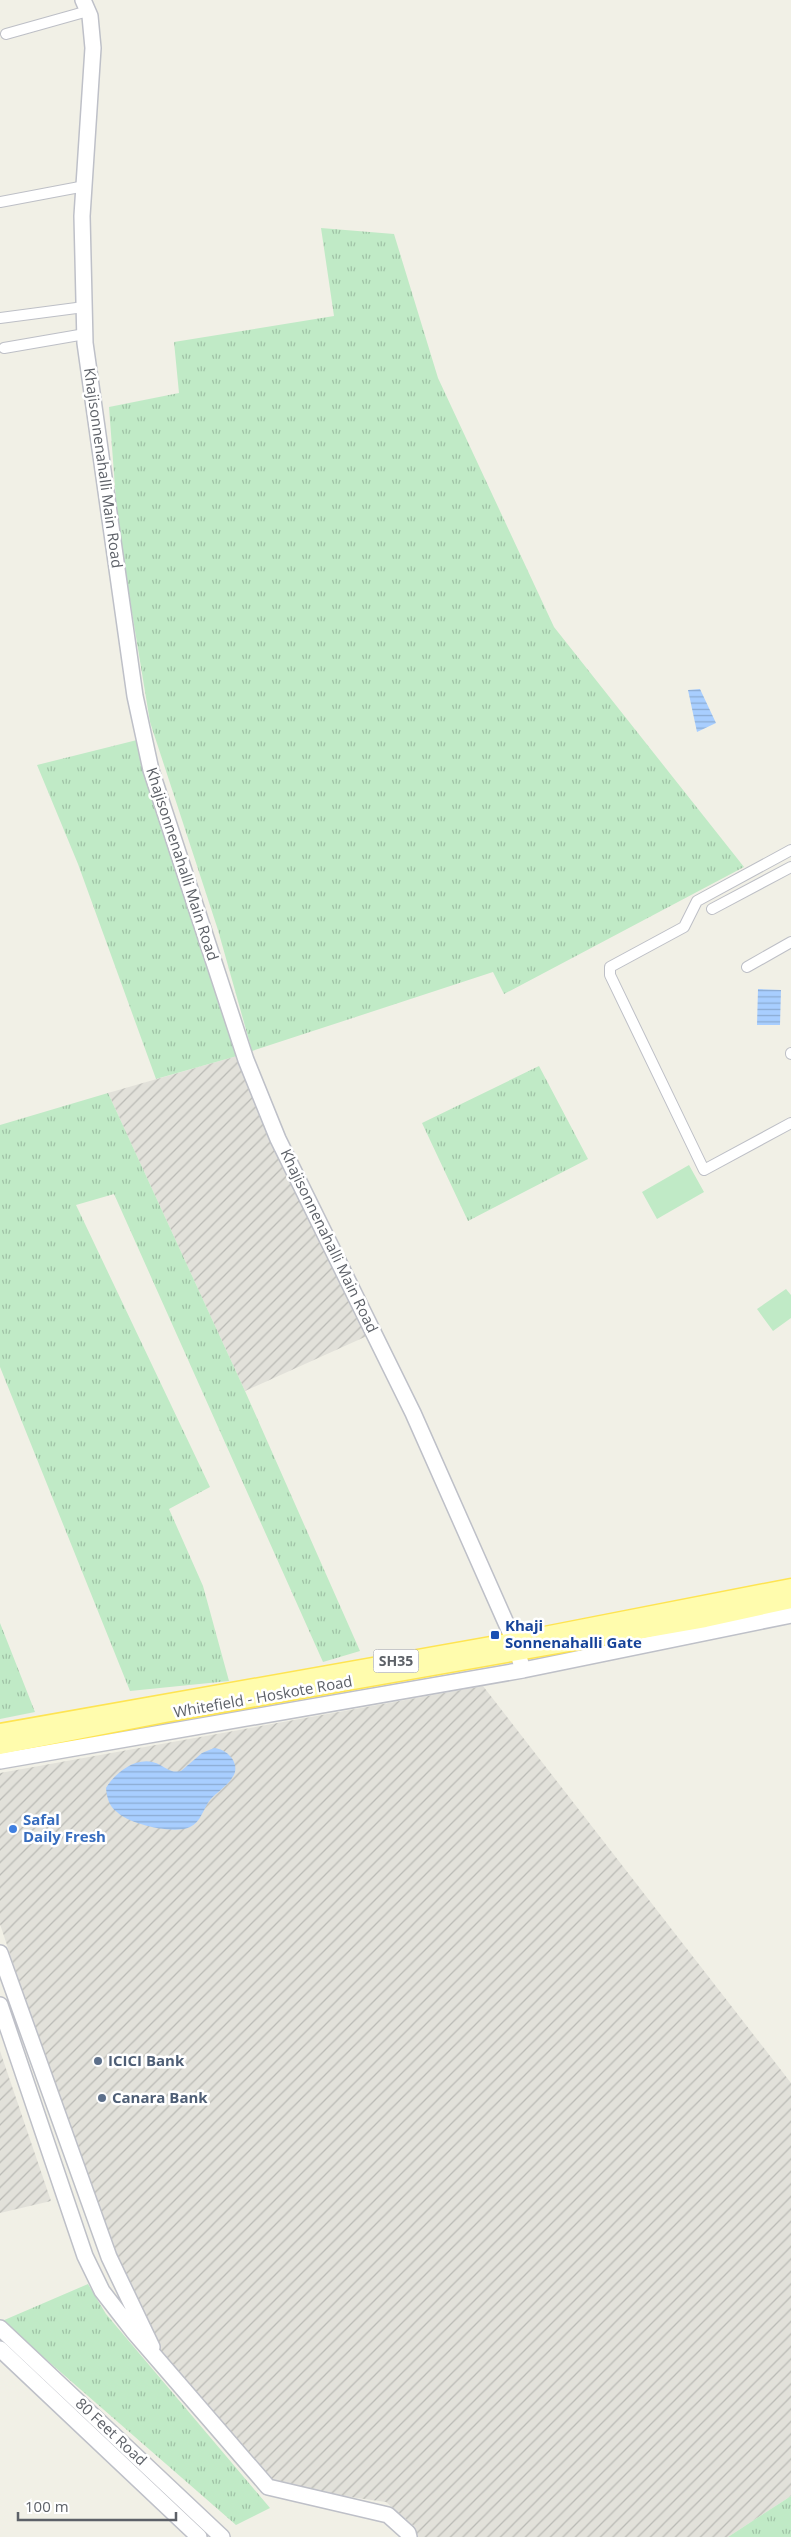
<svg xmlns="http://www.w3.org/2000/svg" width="791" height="2537" viewBox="0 0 791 2537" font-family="'Open Sans',sans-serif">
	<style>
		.industrial { fill: url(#industrial-furrows) }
		.grass { fill: url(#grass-tufts) }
		.park { fill: #c0eac6 }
		.water { fill: url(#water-rules) }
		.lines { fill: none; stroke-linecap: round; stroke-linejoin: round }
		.street-casing { stroke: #bdbfc6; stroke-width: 12 }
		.secondary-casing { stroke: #bec0c8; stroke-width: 18 }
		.primary-casing { stroke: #fee452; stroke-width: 19 }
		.street { stroke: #fff; stroke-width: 10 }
		.secondary { stroke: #fff; stroke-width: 15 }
		.primary { stroke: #fffcad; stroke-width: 16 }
		.transit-dot { fill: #1a4fb4; stroke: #fff; stroke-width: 2 }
		.shop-dot { fill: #3f7fe0; stroke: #fff; stroke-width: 2 }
		.service-dot { fill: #5c6f8a; stroke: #fff; stroke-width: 2 }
		.labels { text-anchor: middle; stroke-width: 5; stroke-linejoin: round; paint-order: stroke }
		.shield { fill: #fff; stroke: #8e9095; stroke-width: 1 }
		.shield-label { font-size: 14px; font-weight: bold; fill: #5d6168 }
		.street-label { font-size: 15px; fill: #5d6168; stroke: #fff }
		.transit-label { font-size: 15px; font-weight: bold; fill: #164399; stroke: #fff; text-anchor: start }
		.shop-label { font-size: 15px; font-weight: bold; fill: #366cbe; stroke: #fff; text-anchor: start }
		.service-label { font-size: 15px; font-weight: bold; fill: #4e5e75; stroke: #fff; text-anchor: start }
	</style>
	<defs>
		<pattern id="industrial-furrows" width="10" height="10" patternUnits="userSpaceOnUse" patternTransform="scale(1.25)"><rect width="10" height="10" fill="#e2e1da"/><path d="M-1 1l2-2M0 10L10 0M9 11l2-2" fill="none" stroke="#babab5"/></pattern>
		<pattern id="grass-tufts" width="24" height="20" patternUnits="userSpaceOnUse" patternTransform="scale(1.25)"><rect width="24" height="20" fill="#c0eac6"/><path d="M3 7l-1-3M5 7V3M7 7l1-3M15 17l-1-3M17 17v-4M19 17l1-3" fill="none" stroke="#9fc1a5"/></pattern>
		<pattern id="water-rules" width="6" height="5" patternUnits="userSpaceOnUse" patternTransform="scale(1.25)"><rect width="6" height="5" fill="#a8ceff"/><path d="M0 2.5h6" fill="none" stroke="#8cabd2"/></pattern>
	</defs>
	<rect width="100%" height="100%" fill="#f1f0e6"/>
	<path class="industrial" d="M237,1056l130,280 -122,55 -137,-298z
		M483,1686l308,397v413l-63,41h-310l-3,-10 -29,-25 -93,-13 -30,-13 -105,-126 -54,-112 -104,-314v-151z
		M0,2051l51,150 -51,12z"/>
	<path class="grass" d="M321,228l73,6 44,144 116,249 190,240 -240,127 -11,-22 -241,79 -34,-121 -68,-208 -32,-195 -9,-120 70,-14 -5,-51 160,-26z
		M137,740l100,316 -81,23 -78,-215 -41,-99z
		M539,1066l49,93 -120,62 -46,-98z
		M108,1093l137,298 115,260 -37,11 -209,-468 -38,11 134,282 -41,22 34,77 26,95 -99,10 -130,-324v-242z
		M0,1623l35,89 -35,7z
		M88,2284l18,30 164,194 -34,17 -234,-204z
		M791,2496v41h-63z"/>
	<path class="park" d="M689,1165l15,27 -47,27 -15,-27z
		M786,1289l5,6v23l-18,13 -16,-22z"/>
	<path class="water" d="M700,689l16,34 -19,9 -9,-42z
		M758,989l23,1 -1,35h-23z
		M214,1748c14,1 28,17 18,30 -5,8 -15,14 -22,22 -7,9 -9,22 -20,27 -16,8 -61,-3 -73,-15 -8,-6 -10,-14 -11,-24 9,-16 34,-35 54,-23 8,4 11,8 21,6l21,-18z"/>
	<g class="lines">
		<g class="street-casing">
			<path id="street" d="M6,34l82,-23
				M0,202l85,-16
				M0,318l84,-11
				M4,348l81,-14
				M791,850l-94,51 -13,26 -74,40v8l94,195 87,-47
				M712,909l79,-42
				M747,967l44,-25
				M791,1054v-1"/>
		</g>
		<g class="secondary-casing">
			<path id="secondary" d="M83,0l7,16 3,32 -11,168 3,127 50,353 16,74 95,290 32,79 135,274 101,228 9,29
				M0,1761l523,-91 268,-55
				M0,1953l109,304 43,90
				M0,2005l85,251 17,35 31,40 135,156 120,28 20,18 1,4
				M0,2328l222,209
				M0,2349l199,188"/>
		</g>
		<g class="primary-casing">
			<path id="primary" d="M0,1732l514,-91 277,-54
				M0,1746l165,-32 540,-95 86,-19"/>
		</g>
		<use href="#street" class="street"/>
		<use href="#secondary" class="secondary"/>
		<use href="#primary" class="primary"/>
	</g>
	<rect class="transit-dot" x="490" y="1630" width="10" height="10" rx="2.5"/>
	<circle class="shop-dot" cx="13" cy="1829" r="5"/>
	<g class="service-dot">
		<circle cx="98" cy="2061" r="5"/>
		<circle cx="102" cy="2098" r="5"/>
	</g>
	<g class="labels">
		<rect class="shield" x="373.5" y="1649.5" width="45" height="23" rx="4"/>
		<g class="shield-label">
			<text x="396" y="1666">SH35</text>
		</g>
		<g class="street-label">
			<text transform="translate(103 468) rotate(82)" y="5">Khajisonnenahalli Main Road</text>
			<text transform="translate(182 864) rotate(72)" y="5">Khajisonnenahalli Main Road</text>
			<text transform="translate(329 1241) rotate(64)" y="5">Khajisonnenahalli Main Road</text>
			<text transform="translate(263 1697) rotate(-10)" y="5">Whitefield - Hoskote Road</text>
			<text transform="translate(111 2432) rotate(43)" y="5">80 Feet Road</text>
		</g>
		<g class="transit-label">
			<text x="505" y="1631">Khaji<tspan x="505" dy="17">Sonnenahalli Gate</tspan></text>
		</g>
		<g class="shop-label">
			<text x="23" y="1825">Safal<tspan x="23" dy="17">Daily Fresh</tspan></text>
		</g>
		<g class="service-label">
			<text x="108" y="2066">ICICI Bank</text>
			<text x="112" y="2103">Canara Bank</text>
		</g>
	</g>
	<path d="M18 2512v8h158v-8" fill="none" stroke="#5d6168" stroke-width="2.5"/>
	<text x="25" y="2512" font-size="15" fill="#5d6168" stroke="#ffffff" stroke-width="4" paint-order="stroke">100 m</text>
</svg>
